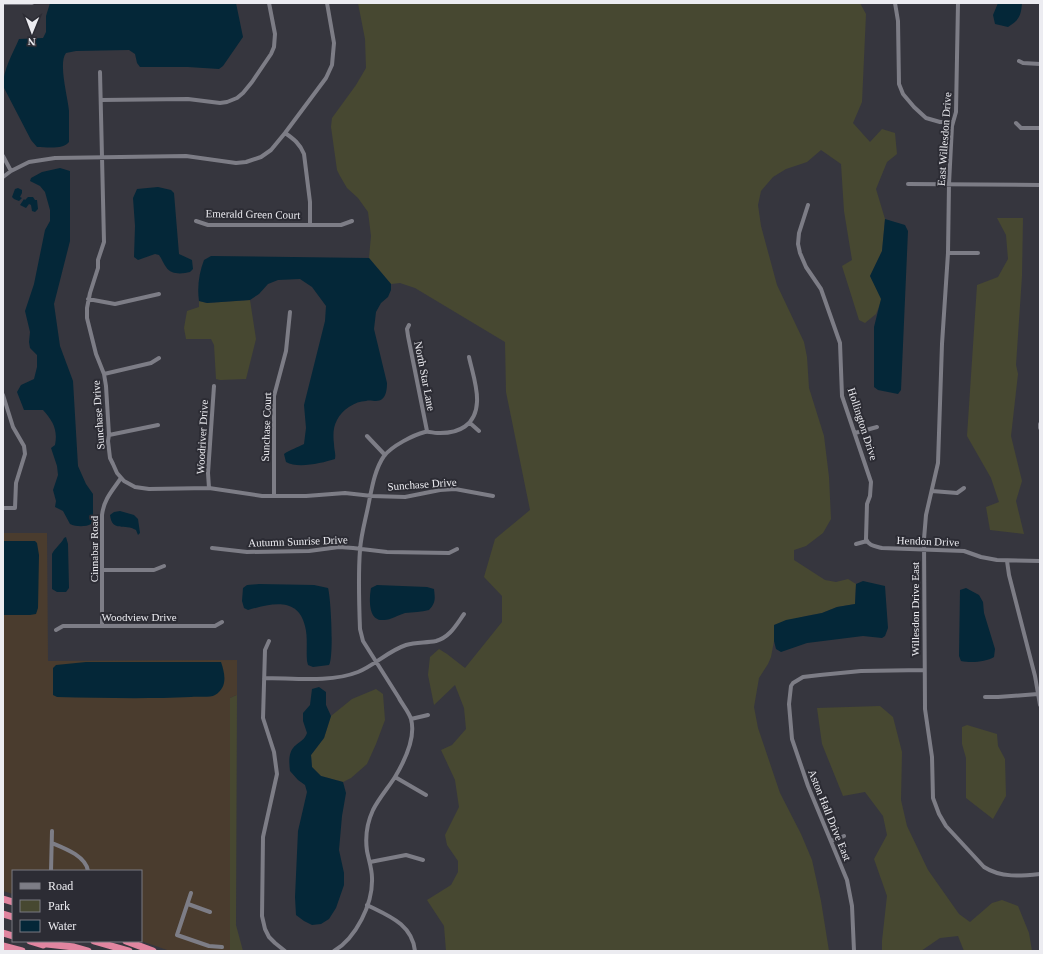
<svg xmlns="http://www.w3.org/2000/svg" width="1043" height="954" viewBox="0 0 1043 954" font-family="Georgia,serif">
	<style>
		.commercial { fill: #4a3c2e }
		.green { fill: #474831 }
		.water { fill: #042738 }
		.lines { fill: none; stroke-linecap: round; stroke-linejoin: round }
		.street { stroke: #7d7d86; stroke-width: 4 }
		.highway { stroke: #e185a0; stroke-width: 7 }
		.labels { text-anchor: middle; stroke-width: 4; stroke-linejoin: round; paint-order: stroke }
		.street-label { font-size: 11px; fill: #ececf1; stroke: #2c2c34 }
	</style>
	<rect width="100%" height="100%" fill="#36363e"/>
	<path class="commercial" d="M3,533h44l1,128 189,-1v35l-7,3v253h-60l-29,-10v-70h-128v23l-10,-3z"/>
	<path class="green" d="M358,3h502l6,11 -4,88 -9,21 17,19 12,-13 13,4 2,21 -10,8 -11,27 9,30 -3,32 -12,25 12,23 -6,15 -11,9 -6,-3 -17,-54 10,-6 -8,-49 -3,-47 -20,-14 -14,12 -21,7 -13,8 -12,14 -3,14 3,21 16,59 27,57 3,15 2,31 15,48 5,41 2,42 -8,14 -17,13 -12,4v10l31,20 11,2 12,-3 8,5 -1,20 -18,3 -15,6 -16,3 -32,9v16l-3,16 -3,7 -9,14 -5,29 4,21 22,65 21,41 11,26 9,41 8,50h-383l-2,-25 -17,-26 24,-15 7,-13v-11l-11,-16 -2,-10 14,-28 -4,-27 -14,-30 11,-5 14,-16 -2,-21 -9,-23 -21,20 -6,-30 2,-18 9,-8 8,5 18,14 37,-46v-26l-18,-19 11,-38 35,-29 -24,-118 -1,-50 -90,-54 -15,-5 -9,1 -22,-26 2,-22 -3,-24 -10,-14 -11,-10 -7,-12 -3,-6 -6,-43 1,-9 24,-33 10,-17 -1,-29z
		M997,218h26l-1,58 -6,89 2,9 -7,62 11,45 -6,20 8,33 -34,-4 -4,-23 13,-5 -8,-24 -24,-42 10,-151 21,-8 10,-18 -2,-24z
		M250,300l6,39 -10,40 -26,1 -4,-1 -2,-34 -3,-6h-25l-2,-11 3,-17 12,-4v-6l8,2z
		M376,689l7,5 2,26 -9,24 -9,20 -16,14 -8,4 -22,-6 -9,-9 -1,-12 13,-17 7,-22 21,-17z
		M237,695l-1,230 7,26h-13v-253z
		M880,706l13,11 9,35 -1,48 6,26 21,44 31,44 11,8 22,-19 10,-3 16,6 11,27 3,18h-68l-6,-15 -18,2 -19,13h-39v-10l5,-45 -13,-37 13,-24 -4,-19 -18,-24 -22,4 -21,-52 -5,-36z
		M967,725l30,9 1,12 7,13 1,37 -13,23 -27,-21v-40l-4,-14v-17z"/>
	<path class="water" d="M50,3h186l7,34 -20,29 -4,3 -31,-2h-48l-3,-4 -2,-9 -6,-4 -53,1 -10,2c-8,10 2,45 3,58 0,10 0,21 0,31 -6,8 -23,5 -32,5l-6,-7 -28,-54c0,-16 10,-33 16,-47l24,-1 3,-6v-16z
		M998,3h24c-1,13 -3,17 -14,24l-13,-3 -2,-9z
		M60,168l10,3v70l-16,63 6,42 13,35 5,85 8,18 7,10v24l-2,6c-5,3 -15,3 -21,0l-7,-13 -8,-4 1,-6 -3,-11 5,-15 -1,-9 -6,-18 4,-3c3,-15 -2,-24 -12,-35h-19l-7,-18 4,-7 13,-6 3,-12v-12l-7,-7 -1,-6 1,-10 -5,-21 9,-27 11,-54 5,-9v-11l-5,-18 -5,-6 -10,-5 1,-3 11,-6z
		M158,187l13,3 3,3 5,61 13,6 1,9 -3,3c-8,2 -19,3 -24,-5 -3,-4 -4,-8 -7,-12l-4,-1 -17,6 -4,-3 1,-31 -2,-28 4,-9z
		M18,188l4,2v3l-2,4 2,1 -3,3 -5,-2 -2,-2 3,-8z
		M28,197h5l2,3h2l1,9 -3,3 -3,-1 -1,-6 -2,-1 -3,4 -6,-3 4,-6 1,1z
		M885,219l20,6 3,6 -7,159 -3,4 -20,-4 -4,-3v-60l7,-28 -11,-23 12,-25z
		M211,256l158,2 22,26v6l-3,7 -7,6 -5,9 -2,17 13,54c0,7 -1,18 -11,18 -3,0 -7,-1 -10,0 -11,0 -24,9 -29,19 -4,7 -4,16 -3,24 0,6 2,9 1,15 -13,4 -37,10 -49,3l-2,-8c7,-5 13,-6 20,-10l2,-16 -2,-23 21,-84 1,-15 -14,-19 -12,-8 -22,1 -10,4 -9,10 -9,6 -43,3 -8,-2c-2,-14 0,-28 5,-41z
		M120,511l14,4 4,4 2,14 -2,2 -2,-5c-11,-7 -24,3 -26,-15l4,-3z
		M66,537l2,7 1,44 -3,4h-9l-5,-3v-35c3,-6 9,-10 12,-16z
		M3,541h32l2,2 2,12 -1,53 -2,6 -6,1h-27z
		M863,581l22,5 3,42 -3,8 -3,2 -19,-2 -56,7 -26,9 -5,-3 -2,-8v-16l12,-5 36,-7 15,-6 18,-3 1,-20z
		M259,584l55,1 14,3c3,10 6,70 1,77l-16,2 -5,-2 -1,-4c-1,-11 1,-24 -2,-35 -7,-30 -35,-22 -57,-16l-4,-2 -2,-7 1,-13 4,-3z
		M377,585l50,2 7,2c1,9 2,14 -5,21 -8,2 -16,2 -24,3 -7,2 -14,7 -21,7 -16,2 -15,-21 -13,-32z
		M966,588l13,7 4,7 1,11 11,36 -1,8c-8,5 -23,6 -33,4l-2,-5 1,-66z
		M86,662h135c4,12 7,25 -6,33 -5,3 -17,1 -24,2 -44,2 -89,1 -134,0l-4,-2v-27l3,-3z
		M319,687l7,5v13l5,11 -7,22 -13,17 1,12 9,9 22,6 3,11 -4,23 -3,34 5,23v12l-8,23 -7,11 -8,5 -9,1 -8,-4 -8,-6 -1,-18 3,-66 9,-39 -2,-7 -7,-5 -8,-9c-1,-9 -2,-20 6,-26 5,-4 9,-6 11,-12l-4,-12v-8l7,-8 2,-16z"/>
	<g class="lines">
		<path class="street" d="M3,3h29
			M895,3l3,18 1,63 4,10 11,13 12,11 14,4h13
			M958,3l-2,109 -4,14 -3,58 -1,69 -6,91 -4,119 -12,52 -2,24 1,170 7,48 1,41 6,16 7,12 38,41c17,11 37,9 56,7
			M1019,61l4,2 17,1
			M100,72l4,170 -6,18v8l-8,25 -3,15v10l9,36 8,20 2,12 3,49 -1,6 2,17 3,6 4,9 7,8 11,6 14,2 60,-1 53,8h44l39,-3 27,3 33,1 35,-7 15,-1 38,7
			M101,100l87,-1 32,4 7,-1 10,-4 6,-5 9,-11 19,-28 3,-7 1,-13 -6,-31
			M1016,123l5,5h19
			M285,133c9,6 15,11 19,21l6,48v22
			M3,156l8,15
			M3,177l8,-6 18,-9 26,-4 131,-2 50,7 10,-1 15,-5 10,-7 14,-17 41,-55 6,-13 2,-22 -7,-40
			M908,184l132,1
			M808,205l-9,28 -1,11 2,9 6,14 15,22 19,54 2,53 29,86 -1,14 -3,8 -1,35c3,7 8,7 16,9l82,3 17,6 16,3 43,1
			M196,221l12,4h133l11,-4
			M948,253h30
			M88,299l27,5 44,-10
			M409,325l-2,4 1,7 19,95
			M104,374l47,-11 8,-5
			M3,395l10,32 11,19 1,8 -9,29 -1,25h-12
			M470,423l9,8
			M1040,424v4
			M855,433l22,-6
			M109,435l49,-10
			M367,436l18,19
			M209,488l-1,-15 6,-87
			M932,491l25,2 7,-5
			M274,496v-100l12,-45 4,-39
			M856,544l11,-3
			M212,548l35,4 62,-1 30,-4 14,1 34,4 62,1 8,-4
			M1007,561l2,14 26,101 5,29
			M102,570h52l10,-4
			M102,626v-111c2,-16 10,-24 19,-37
			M56,630l7,-4h152l7,-4
			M269,641l-4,9 -2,68 11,34 3,22 -14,63 -1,79 3,13 4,8 6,6 10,8
			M264,678c29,0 66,5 94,-6 17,-7 30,-21 48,-27 10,-3 20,-2 30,-4 14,-4 20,-16 28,-27
			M985,697h13l40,-3
			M411,719l17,-4
			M395,777l31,18
			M831,841l13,-5
			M52,843c12,5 34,13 36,28
			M370,862l36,-7 17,5
			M51,871l1,-40
			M191,893l-14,42 32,11 13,1
			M188,904l22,8
			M367,905c22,11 45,19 48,46
			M334,951c22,-13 39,-47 38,-73 0,-9 -3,-17 -5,-27 -2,-14 0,-28 6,-41 6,-12 15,-22 22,-33 9,-15 21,-40 16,-58 -2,-7 -9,-15 -12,-21 -12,-19 -24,-38 -36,-57l-3,-12c-1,-26 -2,-53 0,-79 1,-16 6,-32 9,-48 3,-15 6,-33 15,-46 8,-10 29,-21 41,-24 4,-1 8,1 12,1 22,1 39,-8 40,-31 1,-14 -5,-31 -8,-45
			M854,951l-2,-45 -5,-26 -39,-94 -16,-47 -3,-35 2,-18 2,-3 10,-6 17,-2 41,-4 63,-1"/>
		<path class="highway" d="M3,899l10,3
			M3,914l10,3
			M3,933l10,3
			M30,941l13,4
			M94,941l35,10
			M126,941l27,10
			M38,943l36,4 14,4
			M3,946l19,5"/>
	</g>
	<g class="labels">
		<g class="street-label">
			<text transform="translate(944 139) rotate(-86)" y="4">East Willesdon Drive</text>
			<text transform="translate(253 214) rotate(1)" y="4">Emerald Green Court</text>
			<text transform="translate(425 376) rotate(79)" y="4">North Star Lane</text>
			<text transform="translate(98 415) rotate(-94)" y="4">Sunchase Drive</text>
			<text transform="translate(863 424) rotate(72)" y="4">Hollington Drive</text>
			<text transform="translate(266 427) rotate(-88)" y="4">Sunchase Court</text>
			<text transform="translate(202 437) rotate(-87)" y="4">Woodriver Drive</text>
			<text transform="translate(422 484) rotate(-4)" y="4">Sunchase Drive</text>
			<text transform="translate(298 541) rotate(-2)" y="4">Autumn Sunrise Drive</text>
			<text transform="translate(928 541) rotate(2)" y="4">Hendon Drive</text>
			<text transform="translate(94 549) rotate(-90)" y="4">Cinnabar Road</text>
			<text transform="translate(915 609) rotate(-90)" y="4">Willesdon Drive East</text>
			<text x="139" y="621">Woodview Drive</text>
			<text transform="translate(830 815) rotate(68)" y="4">Aston Hall Drive East</text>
		</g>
	</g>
	<rect width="1043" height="954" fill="none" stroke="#ececf1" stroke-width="8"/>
	<rect x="12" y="870" width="130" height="72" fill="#2c2c34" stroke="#797980"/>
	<rect x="20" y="883" width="20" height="6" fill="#7d7d86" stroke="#797980"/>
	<text x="48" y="890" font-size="12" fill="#ececf1">Road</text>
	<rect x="20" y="900" width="20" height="12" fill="#474831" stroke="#797980"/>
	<text x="48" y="910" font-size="12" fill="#ececf1">Park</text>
	<rect x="20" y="920" width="20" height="12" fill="#042738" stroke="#797980"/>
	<text x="48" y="930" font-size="12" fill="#ececf1">Water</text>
	<g transform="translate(32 32) rotate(181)" stroke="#2c2c34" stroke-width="3" paint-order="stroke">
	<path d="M0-3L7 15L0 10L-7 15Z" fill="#ececf1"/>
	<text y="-6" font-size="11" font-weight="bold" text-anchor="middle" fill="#ececf1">N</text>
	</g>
</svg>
